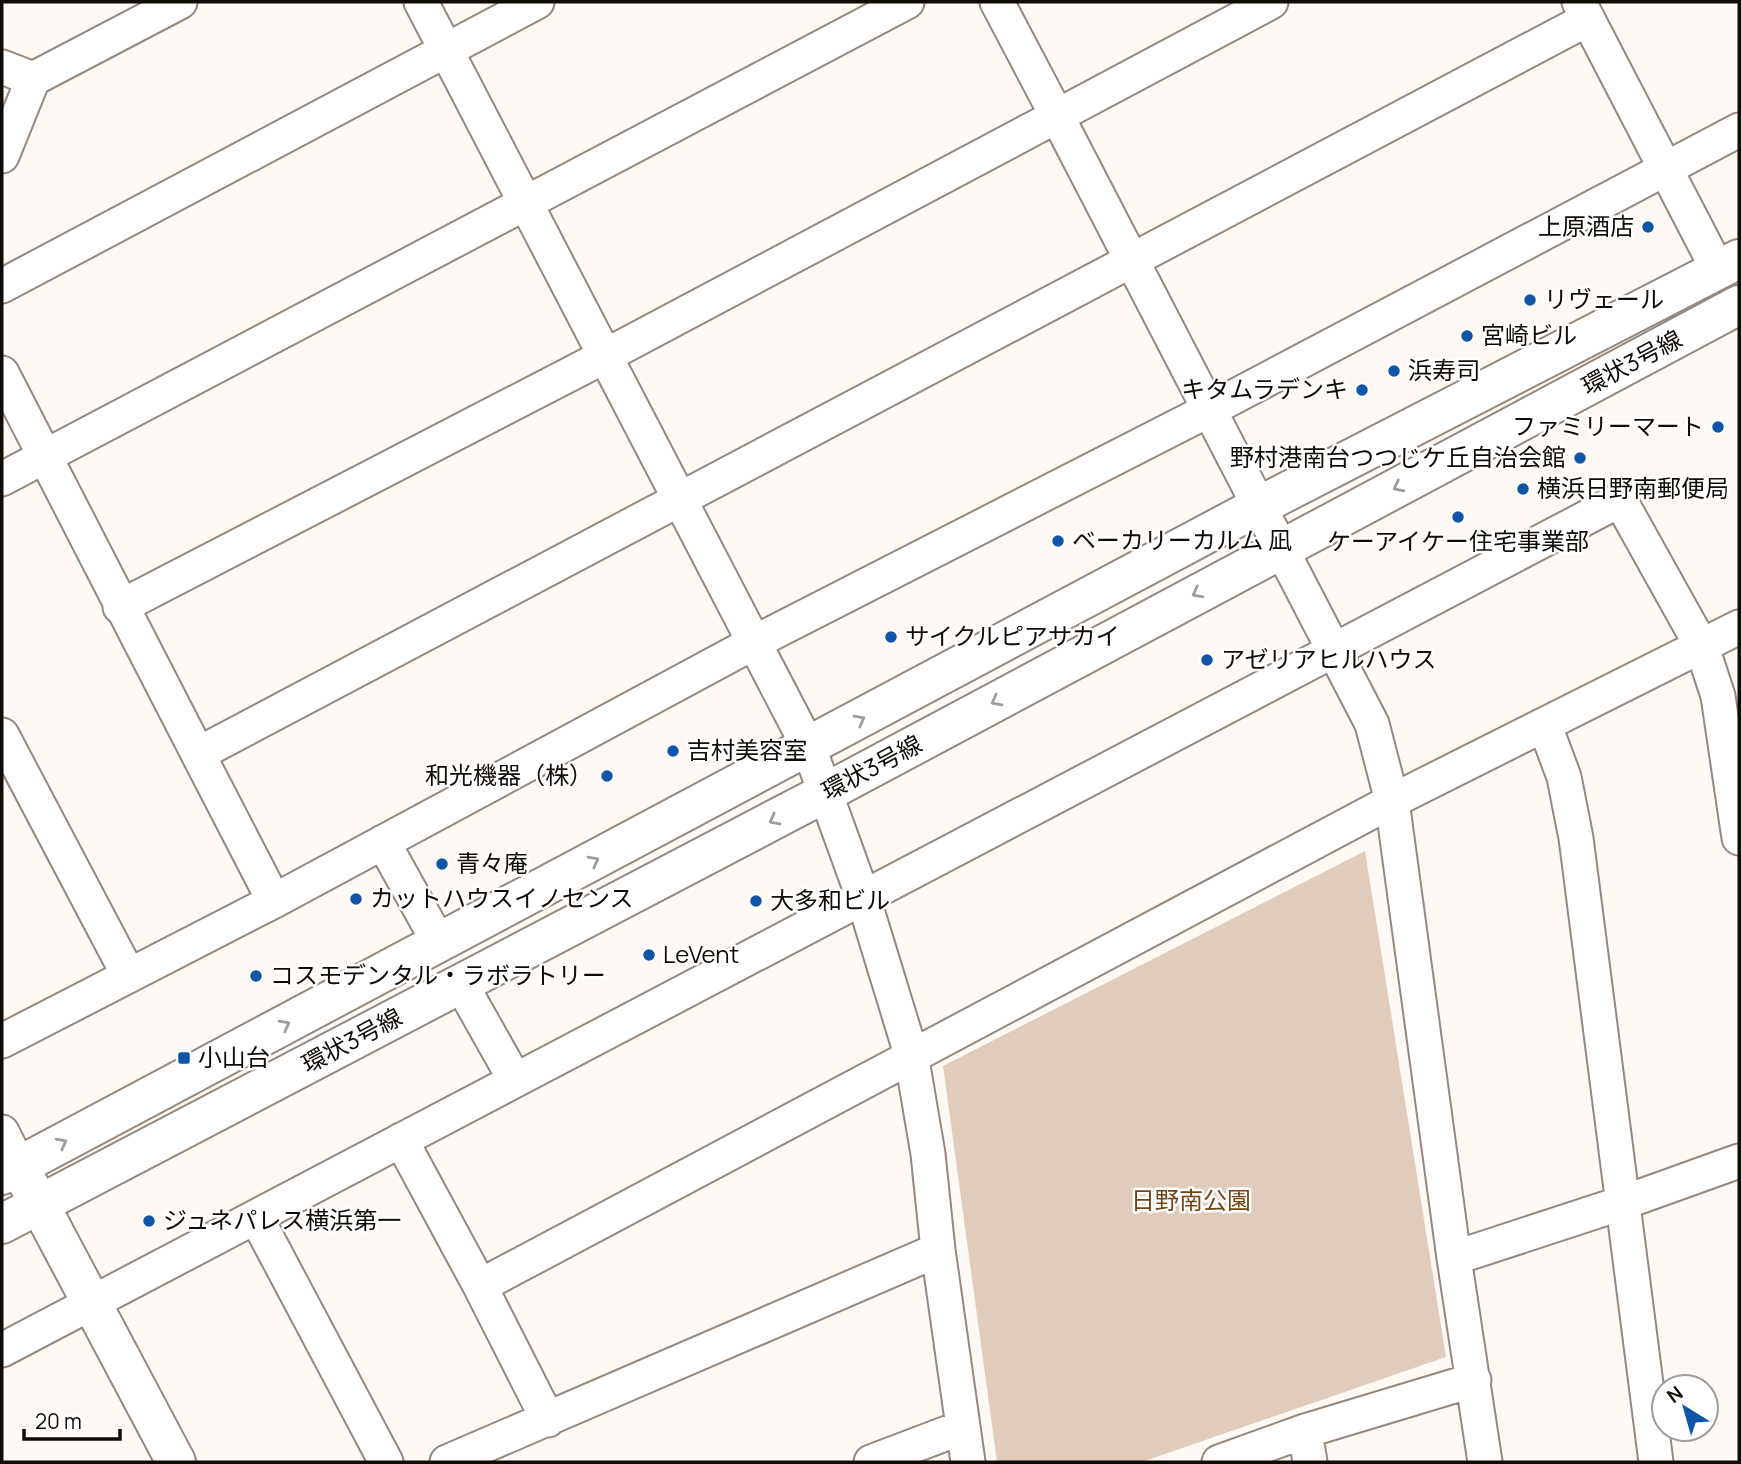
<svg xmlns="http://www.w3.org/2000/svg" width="1741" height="1464" viewBox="0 0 1741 1464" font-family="Manrope,'Noto Sans JP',sans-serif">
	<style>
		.green { fill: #e1ccbb }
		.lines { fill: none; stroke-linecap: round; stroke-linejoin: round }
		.street-casing { stroke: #94887f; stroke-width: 37 }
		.secondary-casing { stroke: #94887f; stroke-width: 42 }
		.street { stroke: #fff; stroke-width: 33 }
		.secondary { stroke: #fff; stroke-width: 38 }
		.oneway { stroke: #9f9d9c }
		.poi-dot { fill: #1156a6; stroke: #fff; stroke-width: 2.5 }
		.labels { text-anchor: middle; stroke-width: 5; stroke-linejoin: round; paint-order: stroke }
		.poi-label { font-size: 24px; fill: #0f0b07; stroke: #fff; text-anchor: start }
		.street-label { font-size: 24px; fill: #0f0b07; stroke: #fff }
		.park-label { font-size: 24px; fill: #724517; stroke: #fff }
	</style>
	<rect width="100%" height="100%" fill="#fef9f4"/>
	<path class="green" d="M1365,851l81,506 -304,105h-145l-54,-396z"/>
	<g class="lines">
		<g class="street-casing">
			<path id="street" d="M421,2l388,746 54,149 48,157 17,100 10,96 30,212
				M997,2l60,114 214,-114
				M1579,2l139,268
				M2,67l31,12 147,-77
				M2,156l31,-77
				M2,286l535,-284
				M2,373l196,381 1390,-735
				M2,479l905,-477
				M120,607l487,-252 450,-239 315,608 20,77 62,457
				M1545,726l19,51 12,61 80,624
				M2,735l126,239
				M198,754l76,147
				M383,842l56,101
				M461,984l54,96
				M2,1041l272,-140 481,-259 454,-232 530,-280
				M2,1132l17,34
				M401,1140l79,146
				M256,1217l130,245
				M2,1350l1618,-850 82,147 16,49 21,142
				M548,1420l-68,-134 912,-485 347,-174
				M1305,1431l5,31
				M447,1462l491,-212
				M871,1462l92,-35
				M1219,1462l86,-31 169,-51
				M1485,1462l-31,-204 168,-55 117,-42"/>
		</g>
		<g class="secondary-casing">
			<path id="secondary" d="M2,1175l1257,-669 480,-247
				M28,1183l148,279
				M2,1224l823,-431 914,-488"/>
		</g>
		<use href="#street" class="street"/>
		<use href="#secondary" class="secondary"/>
	</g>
	<defs><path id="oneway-chevron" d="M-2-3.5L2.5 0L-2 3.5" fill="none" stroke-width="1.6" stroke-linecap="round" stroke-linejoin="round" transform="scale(1.75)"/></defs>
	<g class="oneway">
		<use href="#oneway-chevron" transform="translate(1398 487) rotate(153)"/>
		<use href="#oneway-chevron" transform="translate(1197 593) rotate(152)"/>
		<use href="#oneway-chevron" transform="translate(996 701) rotate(152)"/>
		<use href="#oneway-chevron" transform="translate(860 720) rotate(-28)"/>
		<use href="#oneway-chevron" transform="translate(774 820) rotate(152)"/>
		<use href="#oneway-chevron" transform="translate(594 861) rotate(-28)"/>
		<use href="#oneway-chevron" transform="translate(285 1025) rotate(-28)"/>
		<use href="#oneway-chevron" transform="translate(62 1143) rotate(-28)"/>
	</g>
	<g class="poi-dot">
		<circle cx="1648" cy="227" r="7"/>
		<circle cx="1530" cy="300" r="7"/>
		<circle cx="1467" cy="336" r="7"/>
		<circle cx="1394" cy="371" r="7"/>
		<circle cx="1362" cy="390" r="7"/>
		<circle cx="1718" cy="427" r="7"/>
		<circle cx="1580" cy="458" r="7"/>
		<circle cx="1523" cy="489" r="7"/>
		<circle cx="1458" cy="517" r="7"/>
		<circle cx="1058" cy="541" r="7"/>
		<circle cx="891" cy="637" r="7"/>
		<circle cx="1207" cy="660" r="7"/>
		<circle cx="673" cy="751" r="7"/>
		<circle cx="607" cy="776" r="7"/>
		<circle cx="442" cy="864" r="7"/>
		<circle cx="356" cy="899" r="7"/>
		<circle cx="756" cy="901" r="7"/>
		<circle cx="649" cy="955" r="7"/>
		<circle cx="256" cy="976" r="7"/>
		<rect x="177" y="1051" width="14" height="14" rx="3.5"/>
		<circle cx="149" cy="1221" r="7"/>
	</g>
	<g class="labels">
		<g class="poi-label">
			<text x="1634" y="235" text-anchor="end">上原酒店</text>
			<text x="1544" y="308">リヴェール</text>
			<text x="1481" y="344">宮崎ビル</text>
			<text x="1408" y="379">浜寿司</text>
			<text x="1348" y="398" text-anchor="end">キタムラデンキ</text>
			<text x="1704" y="435" text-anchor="end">ファミリーマート</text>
			<text x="1566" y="466" text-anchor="end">野村港南台つつじケ丘自治会館</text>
			<text x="1537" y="497">横浜日野南郵便局</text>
			<text x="1072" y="549">ベーカリーカルム 凪</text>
			<text x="1458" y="550" text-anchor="middle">ケーアイケー住宅事業部</text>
			<text x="905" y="645">サイクルピアサカイ</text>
			<text x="1221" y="668">アゼリアヒルハウス</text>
			<text x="687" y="759">吉村美容室</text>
			<text x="593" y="784" text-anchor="end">和光機器（株）</text>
			<text x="456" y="872">青々庵</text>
			<text x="370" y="907">カットハウスイノセンス</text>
			<text x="770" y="909">大多和ビル</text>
			<text x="663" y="963">LeVent</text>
			<text x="270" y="984">コスモデンタル・ラボラトリー</text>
			<text x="198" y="1066">小山台</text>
			<text x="163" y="1229">ジュネパレス横浜第一</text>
		</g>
		<g class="street-label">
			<text transform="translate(1632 363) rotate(-28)" y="8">環状3号線</text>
			<text transform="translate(872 768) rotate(-28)" y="8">環状3号線</text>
			<text transform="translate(352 1041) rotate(-28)" y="8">環状3号線</text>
		</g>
		<g class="park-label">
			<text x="1191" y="1209">日野南公園</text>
		</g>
	</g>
	<rect width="1741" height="1464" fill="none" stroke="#0f0b07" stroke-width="7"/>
	<g transform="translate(1685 1408) rotate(323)"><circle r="33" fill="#ffffff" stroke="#9f9d9c" stroke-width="2"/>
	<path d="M0-5L12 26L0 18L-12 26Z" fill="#1156a6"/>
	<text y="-10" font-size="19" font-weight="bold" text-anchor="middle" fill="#0f0b07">N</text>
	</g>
	<path d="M24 1429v10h96v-10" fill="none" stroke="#0f0b07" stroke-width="3.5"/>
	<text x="35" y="1429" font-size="21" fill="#0f0b07" stroke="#ffffff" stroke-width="5" paint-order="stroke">20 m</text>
</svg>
